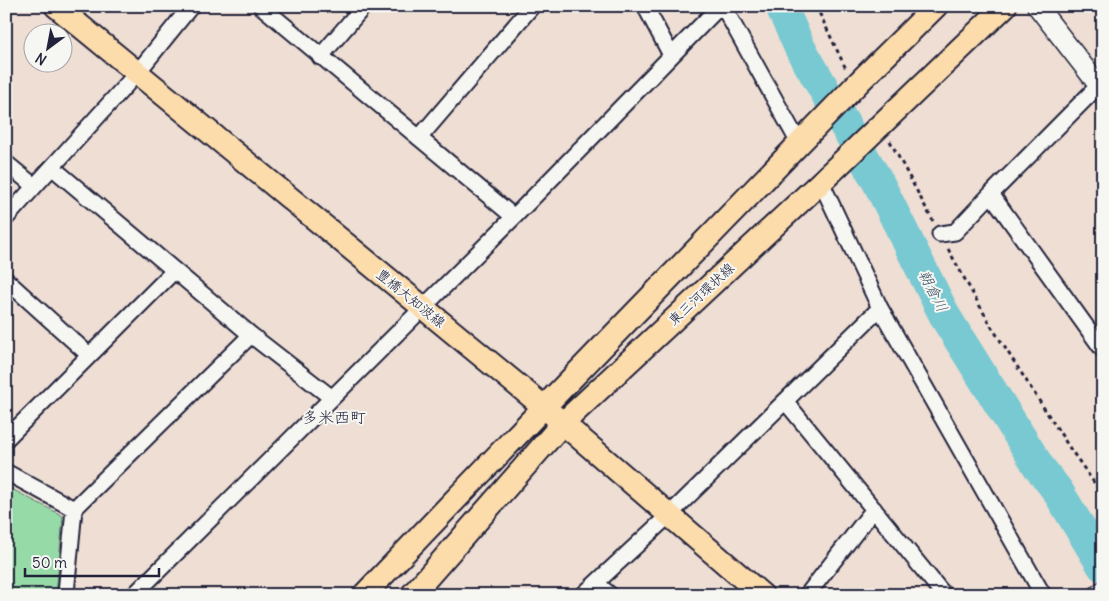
<svg xmlns="http://www.w3.org/2000/svg" width="1109" height="601" viewBox="0 0 1109 601" font-family="Delius,'Klee One',sans-serif">
	<style>
		.green { fill: #96dba7; stroke: #5c7e71 }
		.lines { fill: none; stroke-linecap: round; stroke-linejoin: round }
		.river { stroke: #78c9d2; stroke-width: 32 }
		.minor-casing { stroke: #22223b; stroke-width: 19 }
		.tertiary-casing { stroke: #22223b; stroke-width: 22 }
		.primary-casing { stroke: #22223b; stroke-width: 26 }
		.path { stroke: #22223b; stroke-width: 3; stroke-dasharray: 4 4; stroke-linecap: butt }
		.minor { stroke: #f6f6f2; stroke-width: 15 }
		.tertiary { stroke: #f6f6f2; stroke-width: 19 }
		.primary { stroke: #fddcac; stroke-width: 22 }
		.labels { text-anchor: middle; stroke-width: 4; stroke-linejoin: round; paint-order: stroke }
		.street-label { font-size: 14px; fill: #22223b; stroke: #f6f6f2 }
		.water-label { font-size: 15px; font-style: italic; fill: #3c5468; stroke: #f6f6f2 }
		.quarter-label { font-size: 16px; fill: #22223b; stroke: #f6f6f2 }
	</style>
	<rect width="100%" height="100%" fill="#eeded4"/>
	<filter id="ink" filterUnits="userSpaceOnUse"><feTurbulence type="fractalNoise" baseFrequency=".02" numOctaves="2"/><feDisplacementMap in="SourceGraphic" scale="10" xChannelSelector="R" yChannelSelector="G"/><feConvolveMatrix kernelMatrix="1 2 1 2 8 2 1 2 1" color-interpolation-filters="sRGB"/></filter>
	<g filter="url(#ink)">
		<path class="green" d="M6,486l57,30 -7,79h-50z"/>
		<g class="lines">
			<path class="river" d="M781,6l19,42 78,134 68,136 93,149 18,23 46,76"/>
			<g class="minor-casing">
				<path id="minor" d="M261,6l253,211
					M645,6l26,49
					M723,6l77,139
					M320,57l44,-51
					M419,138l113,-132
					M6,163l28,23
					M53,168l198,167 81,63
					M821,182l59,126 163,287
					M991,194l112,156
					M6,218l131,-145 54,-67
					M940,234l15,-2 36,-38 112,-113
					M6,280l83,75
					M785,401l159,194
					M6,439l168,-168
					M6,472l68,37
					M596,583l14,12
					M67,595l-1,-2 8,-84 177,-174
					M134,595l380,-378 206,-211
					M583,595l86,-80 211,-207
					M807,595l67,-86"/>
			</g>
			<g class="tertiary-casing">
				<path id="tertiary" d="M1037,6l66,85
					M1098,595l5,-4"/>
			</g>
			<g class="primary-casing">
				<path id="primary" d="M56,6l488,401 218,188
					M364,595l180,-188 315,-325 77,-76
					M412,595l150,-171 259,-242 184,-176"/>
			</g>
			<path class="path" d="M816,6l30,63
				M890,141l43,80
				M948,249l43,77 80,124 32,45"/>
			<use href="#minor" class="minor"/>
			<use href="#tertiary" class="tertiary"/>
			<use href="#primary" class="primary"/>
		</g>
	</g>
	<g class="labels">
		<g class="street-label">
			<text transform="translate(701 294) rotate(-43)" y="5">東三河環状線</text>
			<text transform="translate(411 298) rotate(39)" y="5">豊橋大知波線</text>
		</g>
		<g class="water-label">
			<text transform="translate(933 291) rotate(63)" y="5">朝倉川</text>
		</g>
		<g class="quarter-label">
			<text x="334" y="423">多米西町</text>
		</g>
	</g>
	<rect width="1109" height="601" fill="none" stroke="#f6f6f2" stroke-width="25"/>
	<rect x="12" y="12" width="1084" height="576" fill="none" stroke="#22223b" stroke-width="2" filter="url(#ink)"/>
	<g transform="translate(48 48) rotate(212)"><circle r="24" fill="#f6f6f2" stroke="#a1a1a9"/>
	<path d="M0-4L9 19L0 12L-9 19Z" fill="#22223b"/>
	<text y="-8" font-size="14" font-weight="bold" text-anchor="middle" fill="#22223b">N</text>
	</g>
	<path d="M25 568v8h134v-8" fill="none" stroke="#22223b" stroke-width="2.5"/>
	<text x="32" y="568" font-size="15" fill="#22223b" stroke="#f6f6f2" stroke-width="4" paint-order="stroke">50 m</text>
</svg>
